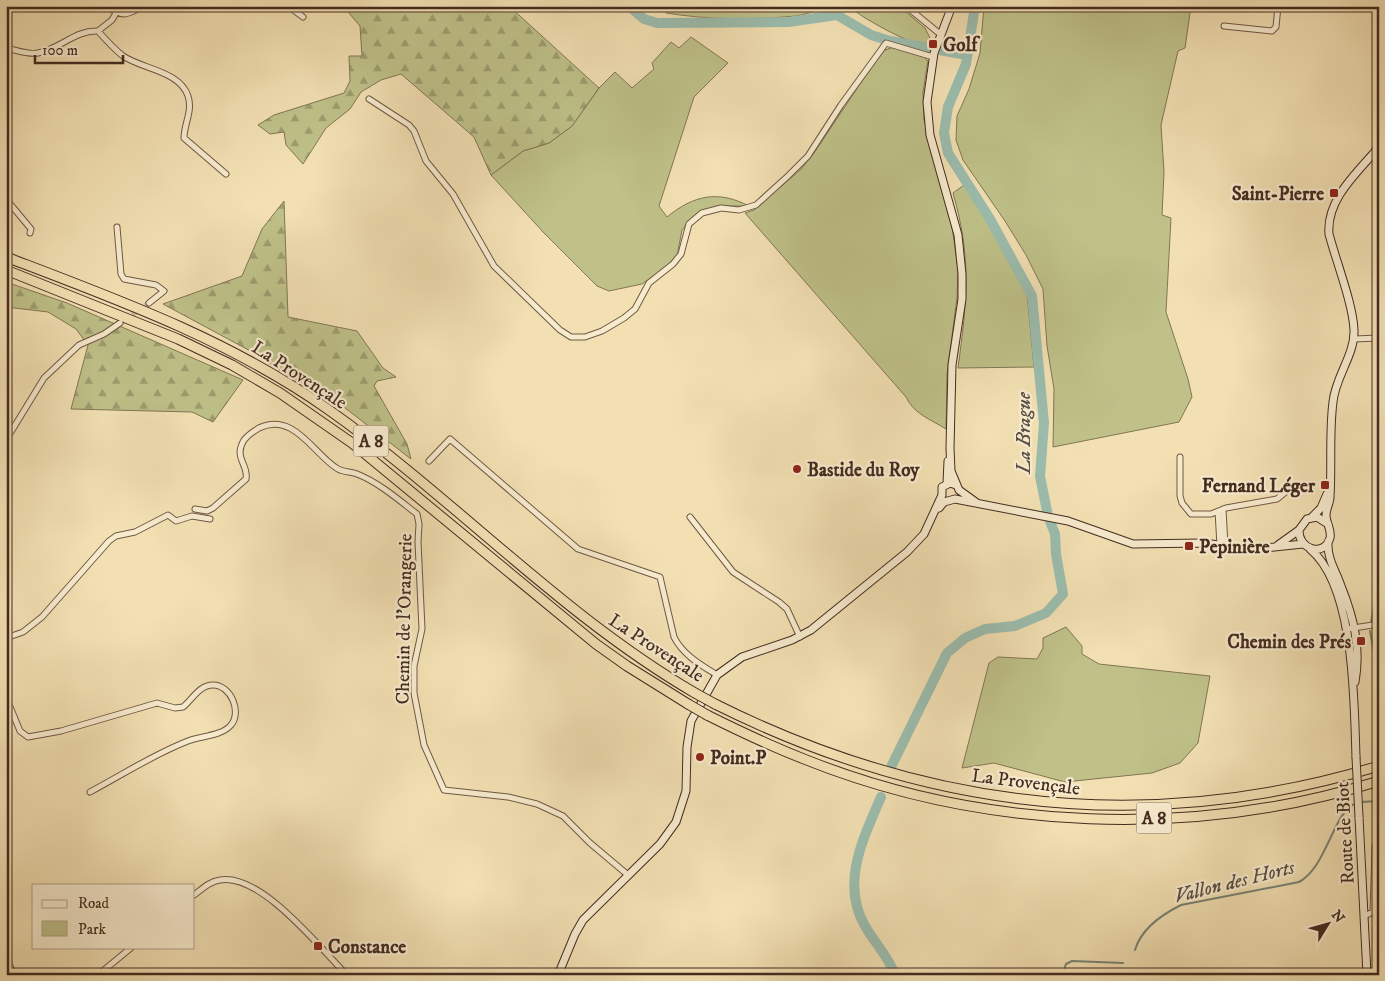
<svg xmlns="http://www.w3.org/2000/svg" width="1385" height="981" viewBox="0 0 1385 981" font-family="'IM FELL DW Pica',serif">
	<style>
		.green { fill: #bfc189; stroke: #827654 }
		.forest { fill: url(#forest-firs); stroke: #827654 }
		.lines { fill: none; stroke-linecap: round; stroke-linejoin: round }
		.stream { stroke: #788375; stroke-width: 2 }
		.river { stroke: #9bbdae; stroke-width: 10 }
		.street-tunnel { stroke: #cfbc96; stroke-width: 5; stroke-dasharray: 5 2.5; stroke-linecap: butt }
		.street-casing { stroke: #705845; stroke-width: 7 }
		.secondary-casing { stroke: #442b20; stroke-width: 9 }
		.highway-casing { stroke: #442b20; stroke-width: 11 }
		.street { stroke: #f7ebce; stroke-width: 5 }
		.secondary { stroke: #f7ebce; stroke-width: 7 }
		.highway { stroke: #f2e0b3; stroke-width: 9 }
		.secondary-bridge-casing { stroke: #442b20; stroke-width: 9; stroke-linecap: butt }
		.highway-bridge-casing { stroke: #442b20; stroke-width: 11; stroke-linecap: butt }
		.secondary-bridge { stroke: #f7ebce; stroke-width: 7 }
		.highway-bridge { stroke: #f2e0b3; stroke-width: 9 }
		.poi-dot { fill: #8f2418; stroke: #f7ebce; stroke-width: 2 }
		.labels { text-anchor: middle; stroke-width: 4.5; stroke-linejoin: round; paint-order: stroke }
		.shield { fill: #f7ebce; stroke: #7a6554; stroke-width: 1 }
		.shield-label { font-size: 18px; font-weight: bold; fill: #442b20 }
		.poi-label { font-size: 19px; font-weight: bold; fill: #442b20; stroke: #f7ebce; text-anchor: start }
		.street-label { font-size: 19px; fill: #442b20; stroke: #f7ebce }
		.water-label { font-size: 20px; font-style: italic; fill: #5a5044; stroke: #f7ebce }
	</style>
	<defs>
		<pattern id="forest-firs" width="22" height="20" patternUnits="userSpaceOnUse" patternTransform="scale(1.25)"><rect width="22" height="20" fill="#bfc189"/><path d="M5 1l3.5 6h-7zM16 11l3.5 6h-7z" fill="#9d9d70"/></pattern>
	</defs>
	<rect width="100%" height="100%" fill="#f2e0b3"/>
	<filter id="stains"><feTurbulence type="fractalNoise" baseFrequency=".004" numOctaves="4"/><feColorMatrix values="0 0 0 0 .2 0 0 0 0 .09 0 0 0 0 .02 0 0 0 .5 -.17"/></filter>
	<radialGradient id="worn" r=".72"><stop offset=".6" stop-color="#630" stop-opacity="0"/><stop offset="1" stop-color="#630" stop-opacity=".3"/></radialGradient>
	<path class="green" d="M663,6h236l26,22 6,12 -3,4c-18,1 -47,-17 -63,-26 -6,-4 -13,-10 -20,-11 -16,-3 -34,7 -49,9 -43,4 -87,4 -130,-3z
		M984,6h207l-6,42 -7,3 -17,74 3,47 -2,43 9,3 -5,94 22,67 4,18 -13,25 -126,25 1,-58 -7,-43 -4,-57 -17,-34 -21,-34 -42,-61 -7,-20 1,-24 12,-27 11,-36z
		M691,37l37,26 -34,34 -35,109 8,11c27,-22 51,-27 82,-11h-26l-31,13 -10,11 -5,26 -12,12 -23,16 -33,7 -12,-5 -53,-53 -53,-58 32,-24 26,-8 23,-17 27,-38 16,-16 17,16 22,-19 -2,-6 19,-21 8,6z
		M894,47l29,9 5,5 -5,31 1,28 28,107 6,42 -1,29 -10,76 -1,55c-16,-10 -32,-15 -40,-32l-161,-184 9,-3 47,-41 13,-16 68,-102z
		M964,185l27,42 36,67 7,73 -76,1c9,-67 14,-109 -5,-175z
		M1066,627l16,19v8l17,10 111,12 -12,67 -18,20 -28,10 -87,9 -71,-19 -32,5 27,-105 9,-6 39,2 6,-11v-10z"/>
	<path class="forest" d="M343,6h166l90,82 -27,38 -23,17 -26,8 -32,24 -17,-38 -73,-63 -20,6 -20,12 -11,17 -24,19 -23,36 -17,-19 -2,-13 -14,2 -12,-9 16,-10 70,-22 6,-12 -1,-25h13l-2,-30z
		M284,201l4,116 69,14 26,37 13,9 -19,4 -3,5 33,58 4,15 -71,-55 -57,-32 -27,-18 -93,-50 79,-28 20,-47z
		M6,282l61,21 176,77 -30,42 -21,-10 -121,-3 17,-64 -12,-16 -28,-17 -42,-5z"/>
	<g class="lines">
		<path class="stream" d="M1371,623l8,-47
			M1370,631l9,49
			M1361,802l18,-1
			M1135,950c6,-21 26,-35 46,-45l118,-23c29,-16 34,-72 58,-79
			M1062,975l4,-11 6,-3 51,2"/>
		<path class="river" d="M629,6l15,13 13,4 131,-1 49,-7 34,20 19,6 77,14
			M892,765l55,-112 18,-15 20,-9 30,-3 31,-13 17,-19 -7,-40 -1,-20 -7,-18 -8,-40 4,-53 -12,-127 -42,-77 -42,-66 -4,-20 4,-26 18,-43 9,-58
			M881,797c-17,40 -41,86 -16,129 9,16 24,31 30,49"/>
		<path class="street-tunnel" d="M120,323l29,-20"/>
		<g class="street-casing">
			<path id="street" d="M106,6c18,12 20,9 38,0
				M288,6l15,11
				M906,6l34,28
				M1224,26l48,5 4,-4 2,-21
				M98,31c8,9 16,18 25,25 19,13 57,15 65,40 5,15 -4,28 -4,42l42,36
				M6,48c10,2 22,7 32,5 22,-4 37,-23 60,-22l14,-11 4,-7
				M369,99l40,26 5,6 12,30 27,33 41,72 66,64 11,7h14l17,-6 22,-13 11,-9 14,-26 24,-19 8,-10 8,-30 13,-11 19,-5 18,2 17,-5 32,-29 20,-20 33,-51 45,-62 47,14
				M6,199l25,30 -1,4
				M117,227l4,47 3,5 32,6 8,6 -15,12
				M1354,339l25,-1
				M6,440l38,-62 35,-33 25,-11 16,-11
				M1180,457v39l2,7 9,11h20l15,-6 51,-9 17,-14
				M429,461l21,-22 128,110 82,28 14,60c9,18 27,28 43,38
				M195,509l12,2 6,-3 33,-29c3,-14 -13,-21 -2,-39 4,-5 10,-9 15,-12 35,-17 55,27 79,41 7,4 13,2 19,5 21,8 42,26 60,40l2,10 -1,18 4,87 -8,37v27l10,52 20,45 64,7 29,7 26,12 27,27 38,32
				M1223,509l2,37
				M1218,511l2,34
				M690,517l43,55 46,30 8,7 13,28
				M1347,629l32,-5
				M6,638l17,-6 19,-15 67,-76 7,-5 19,-4 33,-17 8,6 16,-5 18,3
				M6,697l14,34 8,6 33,-6 96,-28 18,5 8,-1c9,-7 16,-22 30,-22 18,0 29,27 18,40 -9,11 -31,11 -43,16 -34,13 -66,34 -98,51
				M194,895c8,-6 16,-14 26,-15 40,-8 100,68 127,95
				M1364,916l9,-4 2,-64 4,-15
				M6,953l7,22
				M98,975l34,-28"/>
		</g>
		<g class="secondary-casing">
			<path id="secondary" d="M952,6l-18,47 -7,49 3,33 28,100 4,39v25l-10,66 -2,83 1,23 8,19 18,13
				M947,483l1,-22
				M939,508l5,-6 11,-3 113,22 65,23 69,-1 53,6 48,-5
				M1312,517l9,-9 6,-14
				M1328,524l-11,-7 -10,2 -8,11c-1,19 25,28 31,8 2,-8 -4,-15 -4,-23 0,-6 4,-12 4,-18 2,-31 -1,-64 3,-95 2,-25 22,-47 21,-72 -1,-26 -18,-69 -25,-96 -3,-35 29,-62 50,-87
				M1328,542c-1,17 8,29 13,44 13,32 20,62 14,96
				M1278,545l21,-15
				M1310,549c45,37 44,153 46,208
				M1359,817l8,158
				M558,975l17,-41 8,-14 77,-76 16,-22 10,-31 1,-44 4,-26 26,-46 25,-18 50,-17 19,-10 96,-78 17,-18 18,-39v-8l8,-4 6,2"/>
		</g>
		<g class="highway-casing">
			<path id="highway" d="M6,257c113,43 224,83 323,153 126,89 232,205 366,283
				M6,270l172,69 54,26 48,28 72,50 244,201 31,22 61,38
				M715,704c214,107 434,132 664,62
				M707,715c32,16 64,31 97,44 179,72 390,80 575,22"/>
		</g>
		<use href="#street" class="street"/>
		<use href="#secondary" class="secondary"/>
		<use href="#highway" class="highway"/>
		<g class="secondary-bridge-casing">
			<path id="secondary-bridge" d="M1356,757l3,60"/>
		</g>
		<g class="highway-bridge-casing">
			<path id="highway-bridge" d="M695,693l20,11
				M688,704l19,11"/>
		</g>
		<use href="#secondary-bridge" class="secondary-bridge"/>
		<use href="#highway-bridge" class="highway-bridge"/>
	</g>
	<g class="poi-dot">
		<rect x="928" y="39" width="10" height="10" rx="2.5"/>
		<rect x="1329" y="188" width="10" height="10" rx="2.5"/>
		<circle cx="797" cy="469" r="5"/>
		<rect x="1320" y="480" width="10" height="10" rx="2.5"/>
		<rect x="1184" y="541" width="10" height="10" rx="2.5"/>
		<rect x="1356" y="636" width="10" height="10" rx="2.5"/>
		<circle cx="700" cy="757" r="5"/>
		<rect x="313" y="941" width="10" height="10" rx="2.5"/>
	</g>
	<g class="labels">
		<g class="shield">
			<rect x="353.5" y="425.5" width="35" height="31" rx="4"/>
			<rect x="1136.5" y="802.5" width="35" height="31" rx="4"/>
		</g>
		<g class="shield-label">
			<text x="371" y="447">A 8</text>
			<text x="1154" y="824">A 8</text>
		</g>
		<g class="poi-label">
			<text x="943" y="51">Golf</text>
			<text x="1324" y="200" text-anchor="end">Saint-Pierre</text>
			<text x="807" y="476">Bastide du Roy</text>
			<text x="1315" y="492" text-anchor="end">Fernand Léger</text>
			<text x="1199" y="553">Pepinière</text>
			<text x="1351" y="648" text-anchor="end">Chemin des Prés</text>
			<text x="710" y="764">Point.P</text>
			<text x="328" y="953">Constance</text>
		</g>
		<g class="street-label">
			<text transform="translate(300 374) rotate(33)" y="7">La Provençale</text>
			<text transform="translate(403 619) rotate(-89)" y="7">Chemin de l'Orangerie</text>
			<text transform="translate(657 647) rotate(33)" y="7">La Provençale</text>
			<text transform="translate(1026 781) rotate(7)" y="7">La Provençale</text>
			<text transform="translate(1344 833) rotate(-93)" y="7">Route de Biot</text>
		</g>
		<g class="water-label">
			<text transform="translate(1023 433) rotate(-90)" y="7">La Brague</text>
			<text transform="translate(1234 881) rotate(-14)" y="7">Vallon des Horts</text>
		</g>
	</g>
	<rect width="1385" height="981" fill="none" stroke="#f2e0b3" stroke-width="25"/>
	<rect x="8" y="8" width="1370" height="966" fill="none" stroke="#442b20" stroke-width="2.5"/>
	<rect x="12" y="12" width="1360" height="956" fill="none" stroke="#442b20"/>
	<rect x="32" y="884" width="162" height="65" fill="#f7ebce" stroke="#af9e88"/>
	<rect x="42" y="900" width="25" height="8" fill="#f7ebce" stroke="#af9e88"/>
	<text x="78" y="908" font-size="15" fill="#442b20">Road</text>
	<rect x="42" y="921" width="25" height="15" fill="#bfc189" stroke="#af9e88"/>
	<text x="78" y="934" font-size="15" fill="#442b20">Park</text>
	<g transform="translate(1328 924) rotate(53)" stroke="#f7ebce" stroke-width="4" paint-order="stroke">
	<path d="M0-4L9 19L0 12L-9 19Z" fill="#442b20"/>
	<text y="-8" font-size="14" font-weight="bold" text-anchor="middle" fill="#442b20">N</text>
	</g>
	<path d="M35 55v8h88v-8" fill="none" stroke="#442b20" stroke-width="2.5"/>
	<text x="42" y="55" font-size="15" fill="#442b20" stroke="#f7ebce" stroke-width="4" paint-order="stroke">100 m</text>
	<rect width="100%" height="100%" filter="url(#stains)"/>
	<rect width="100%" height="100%" fill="url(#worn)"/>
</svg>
